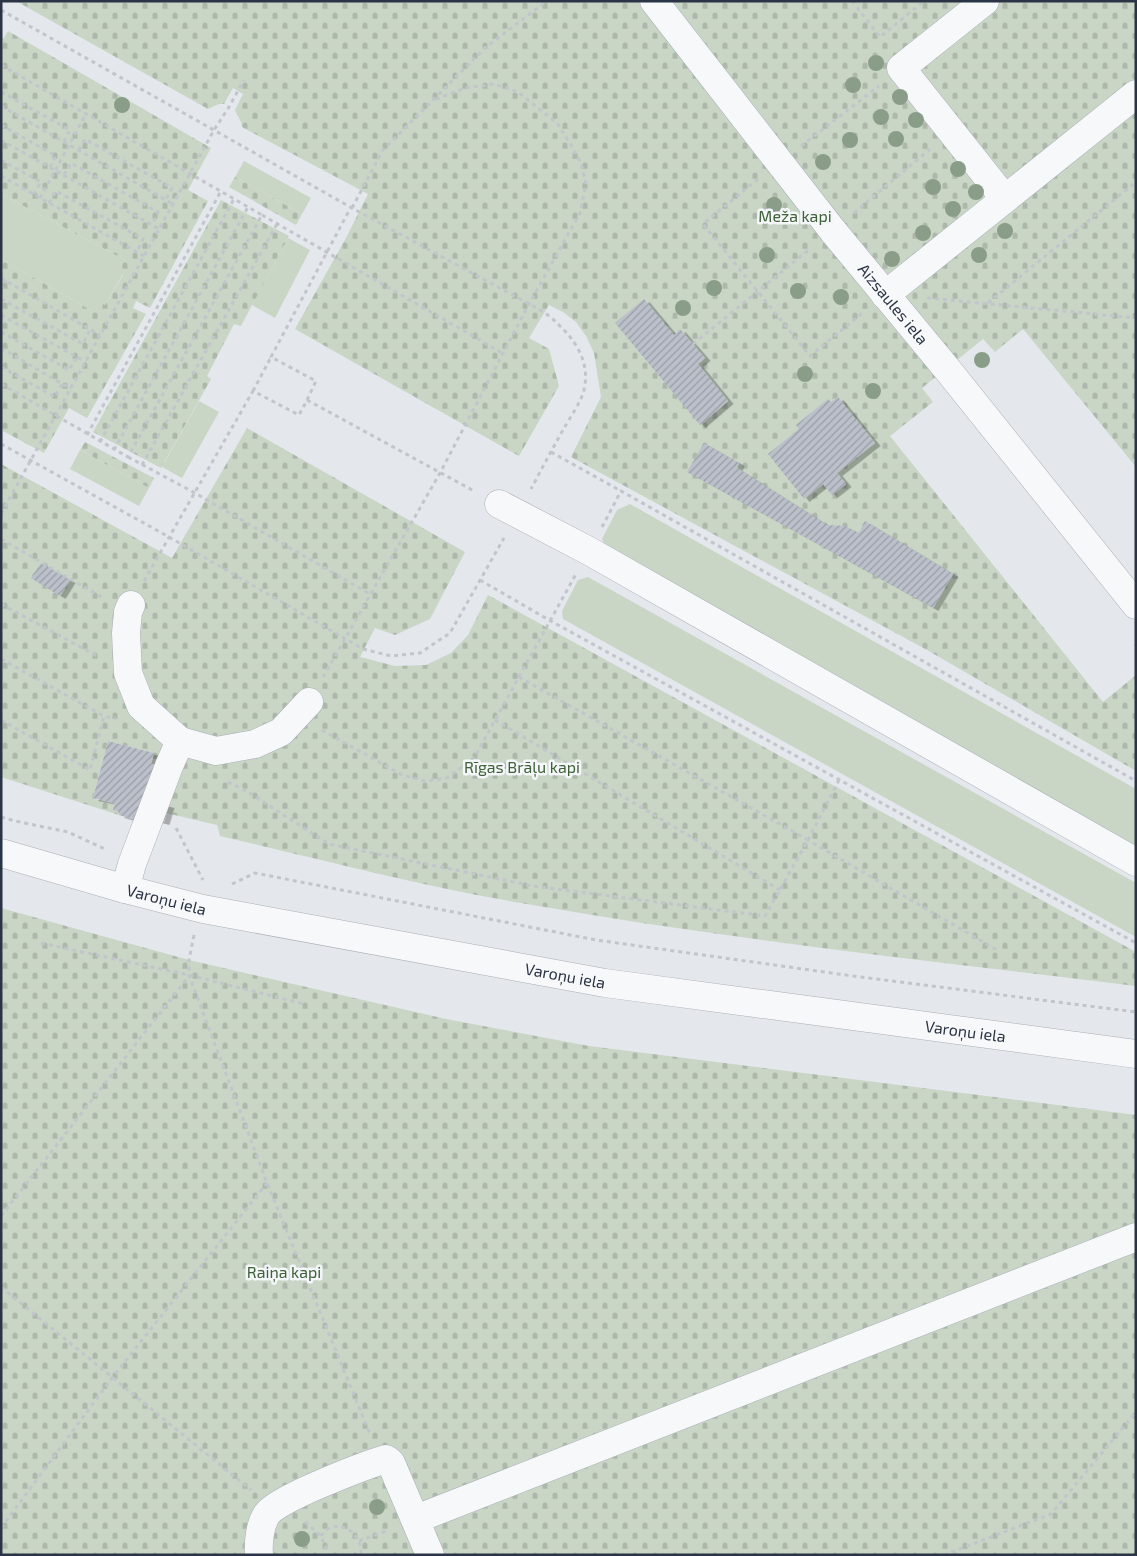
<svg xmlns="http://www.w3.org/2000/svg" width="1137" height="1556" viewBox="0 0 1137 1556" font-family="'Exo 2',sans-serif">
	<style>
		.grass { fill: #c9d6c5 }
		.cemetery { fill: url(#cemetery-stones) }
		.building { fill: url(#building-hatch); filter: url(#shadow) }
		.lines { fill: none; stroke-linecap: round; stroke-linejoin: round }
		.minor-casing { stroke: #a9aeb7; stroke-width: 29 }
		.path { stroke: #c2c5cb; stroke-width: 3; stroke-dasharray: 4 4; stroke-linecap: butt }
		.minor { stroke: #f7f8fa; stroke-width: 28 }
		.tree { fill: #899d89 }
		.labels { text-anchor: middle; stroke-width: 5; stroke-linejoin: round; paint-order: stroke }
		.park-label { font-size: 16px; fill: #3f6138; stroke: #f4f6f9 }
		.street-label { font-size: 16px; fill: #2b3445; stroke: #f4f6f9 }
	</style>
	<defs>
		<pattern id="cemetery-stones" width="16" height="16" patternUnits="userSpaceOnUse" patternTransform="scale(1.25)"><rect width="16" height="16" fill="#c9d6c5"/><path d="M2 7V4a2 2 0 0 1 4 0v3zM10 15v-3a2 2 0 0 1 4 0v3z" fill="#adb8ab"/></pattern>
		<pattern id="building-hatch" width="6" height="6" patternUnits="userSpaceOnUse" patternTransform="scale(1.25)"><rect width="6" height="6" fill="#bbc0ca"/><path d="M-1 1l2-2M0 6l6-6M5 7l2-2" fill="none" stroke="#989da6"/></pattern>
		<filter id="shadow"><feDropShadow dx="5.5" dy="3" stdDeviation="0" flood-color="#0004"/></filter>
	</defs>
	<rect width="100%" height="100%" fill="#e4e7ec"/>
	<path class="grass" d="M244,161l67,37 -9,16 -67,-37z
		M1,194l124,66 -2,14 -18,31 -11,7 -93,-53z
		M288,238l22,12 -35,68 -23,-13z
		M199,401l20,11 -37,66 -20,-11z
		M80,450l69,38 -10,18 -69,-37z
		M630,504l506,285v57l-530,-297 -4,-10 15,-29z
		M588,577l548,306v54l-573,-318 -1,-8 16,-31z"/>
	<path class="cemetery" d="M16,1h1120v466l-113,-138 -28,23 -12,-13 -61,49 11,14 -43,34 213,266 33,-27v96l-209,-121 -356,-193 30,-60 -7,-44 -8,-17 -10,-14 -13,-10 -14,-7 -20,33 20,11 10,37 -40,70 -224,-127 52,-93 21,-42 -126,-67 -1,-5 -6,-12 8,-16 -10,-6 -9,16h-5l-11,5z
		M8,31l203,117 -23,42 20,11 -58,107 -14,-7 -3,7 13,6 -59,104 -18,-10 -25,45 -43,-23v-171l93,53 6,-9 5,2 18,-30 -5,-4 7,-11 -124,-66v-157l3,1z
		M235,177l67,37 -6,11 -67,-38z
		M221,200l68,36 -48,90 -7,-2 -27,52 4,3 -50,89 -68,-36z
		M247,428l218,124 -35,67 -35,16 -20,-7 -15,29 35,9 31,-1 25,-12 17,-18 20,-40 648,357v34c-205,-25 -412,-47 -615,-83 -101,-17 -201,-44 -301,-67l-3,-11 -51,-12 -21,-14 9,-34 -3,-1 3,-11 -46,-12 -15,57 22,7 5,7 -1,3 -118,-38v-313l171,94z
		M85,442l69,36 -5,10 -69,-38z
		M1,908l188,52 257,59 143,27 547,69v440h-1135z"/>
	<path class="building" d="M644,299l30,36 6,-6 13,15 12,14 -7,6 30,37 -28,24 -85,-102z
		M838,397l37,46 -38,30 9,11 -14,11 -9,-11 -19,15 -36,-45 31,-25 -3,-4 32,-26 3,3z
		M704,443l35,20 -2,5 90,57 18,1 14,7 6,-12 88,53 -20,34 -246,-136z
		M41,563l29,17 -10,16 -29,-18z
		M108,741l46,12 -3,11h3l-9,35 24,6 -5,17 -30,-8 -1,5 -14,-4 1,-3 -7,-2 2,-7 -22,-5z"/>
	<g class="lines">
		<g class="minor-casing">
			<g id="minor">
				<path id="s1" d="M654,1l179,230 114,138 189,236"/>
				<path d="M985,1l-84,67 104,131"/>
				<path d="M885,295l251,-201"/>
				<path d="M499,504l90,47 547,311"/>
				<path d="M180,741l36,10 39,-7 26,-12 28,-30"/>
				<path id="s2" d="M1,853l124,36 78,20 402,74 531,71"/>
				<path d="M125,889l7,-25 37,-98 11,-25 -39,-35 -13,-33 -2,-40 2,-21 3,-7"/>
				<path d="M416,1519l720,-282"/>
				<path d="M259,1555c-1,-13 1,-31 8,-41 9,-15 99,-49 119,-55l5,4 39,92"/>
			</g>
		</g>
		<path class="path" d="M852,1l28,36 44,-36
			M1,10l351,198 192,104c24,19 48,44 40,78 -2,10 -14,28 -20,38 -11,20 -22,40 -33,61
			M1,65l261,150 -134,242 -127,-73
			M1,92l69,38 -6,11
			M1,106l172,98
			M1,125l55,31 -6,11
			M1,140l158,89
			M801,146l78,-60
			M79,150l6,-11 87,49 -6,11
			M1,160l40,22 -7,12
			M64,175l7,-12 87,49 -6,13
			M1,176l143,80
			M758,179l-55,45 107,132 55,-45
			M40,198l46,-84
			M49,203l7,-12 87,48 -6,13
			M352,208l31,-58 103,-103 61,-46
			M854,213l76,-64
			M262,215l242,139
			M1,278l99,57
			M1,290l5,-10
			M927,298l209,20
			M1,299l82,45 7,-15
			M988,303l148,-121
			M1,315l85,47
			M1,332l68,38 8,-13
			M693,344l118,-96
			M1,348l70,41
			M1,367l54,30 7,-13
			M253,391l18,-34
			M307,400l9,-19 -45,-24 80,-150
			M87,435l134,-244
			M100,442l134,-243
			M1,444l168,93 194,112 28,7 29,-3 30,-20 54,-95
			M114,450l134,-243
			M551,452l70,39
			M128,457l67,36 175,101
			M142,465l135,-241
			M1,514l213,-384 15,-23 15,-27
			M602,527l19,-36 515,290
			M1,539l104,60
			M480,580l69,40 587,323
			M144,581l109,-190 46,24 8,-15 167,91
			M1,604l98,53
			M1135,644l1,1
			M1,659l103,57 12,3
			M323,677l117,-204 89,-169 51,-91 6,-29 -5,-21 -10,-18 -14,-22 -39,-31 -24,-8 -29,4 -31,12
			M519,677l289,163
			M1,720l89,50 14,-54
			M495,720l285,170
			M322,730l80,45 23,6 22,-3 27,-20 102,-184
			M228,782l20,10 81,52 204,42 232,30 43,-76 31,-60
			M1,817l14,4 53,11 39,18
			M176,828l27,52
			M806,839l191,111
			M232,884l23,-11 341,67 257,36 283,36
			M194,935l-5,25v15l78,208 103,251
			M41,943l148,32 115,29
			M1,1216l188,-240
			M1,1287l250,203
			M305,1522l16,14 8,19
			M1,1528l111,-150 155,-195
			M321,1536c2,-3 5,-7 9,-8 17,-7 33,11 31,27
			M359,1541l30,-11
			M944,1555l107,-41 85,-102"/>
		<use href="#minor" class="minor"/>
	</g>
	<g class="tree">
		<circle cx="876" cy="63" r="8"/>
		<circle cx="853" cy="85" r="8"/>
		<circle cx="900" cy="97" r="8"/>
		<circle cx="122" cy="105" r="8"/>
		<circle cx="881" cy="117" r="8"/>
		<circle cx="916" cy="120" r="8"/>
		<circle cx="896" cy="139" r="8"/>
		<circle cx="850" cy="140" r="8"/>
		<circle cx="823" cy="162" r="8"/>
		<circle cx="958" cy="169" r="8"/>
		<circle cx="933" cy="187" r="8"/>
		<circle cx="976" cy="192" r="8"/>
		<circle cx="774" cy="205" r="8"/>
		<circle cx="953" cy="209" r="8"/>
		<circle cx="1005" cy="231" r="8"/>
		<circle cx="923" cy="233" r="8"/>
		<circle cx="767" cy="255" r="8"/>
		<circle cx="979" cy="255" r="8"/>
		<circle cx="892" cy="259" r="8"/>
		<circle cx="714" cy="288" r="8"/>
		<circle cx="798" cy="291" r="8"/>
		<circle cx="841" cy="297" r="8"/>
		<circle cx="683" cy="308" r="8"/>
		<circle cx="982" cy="360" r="8"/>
		<circle cx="805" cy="374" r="8"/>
		<circle cx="873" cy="391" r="8"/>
		<circle cx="377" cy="1507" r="8"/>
		<circle cx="302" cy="1539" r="8"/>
	</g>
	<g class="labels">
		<g class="park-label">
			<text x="795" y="222">Meža kapi</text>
			<text x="522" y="773">Rīgas Brāļu kapi</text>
			<text x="284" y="1278">Raiņa kapi</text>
		</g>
		<g class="street-label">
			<text dy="6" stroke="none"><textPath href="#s1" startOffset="386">Aizsaules iela</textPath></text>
			<text dy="6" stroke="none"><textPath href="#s2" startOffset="172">Varoņu iela</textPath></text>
			<text dy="6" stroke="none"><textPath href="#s2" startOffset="578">Varoņu iela</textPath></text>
			<text dy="6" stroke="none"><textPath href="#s2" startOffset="982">Varoņu iela</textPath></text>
		</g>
	</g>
	<rect width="1137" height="1556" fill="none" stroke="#2b3445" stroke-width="5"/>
</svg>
